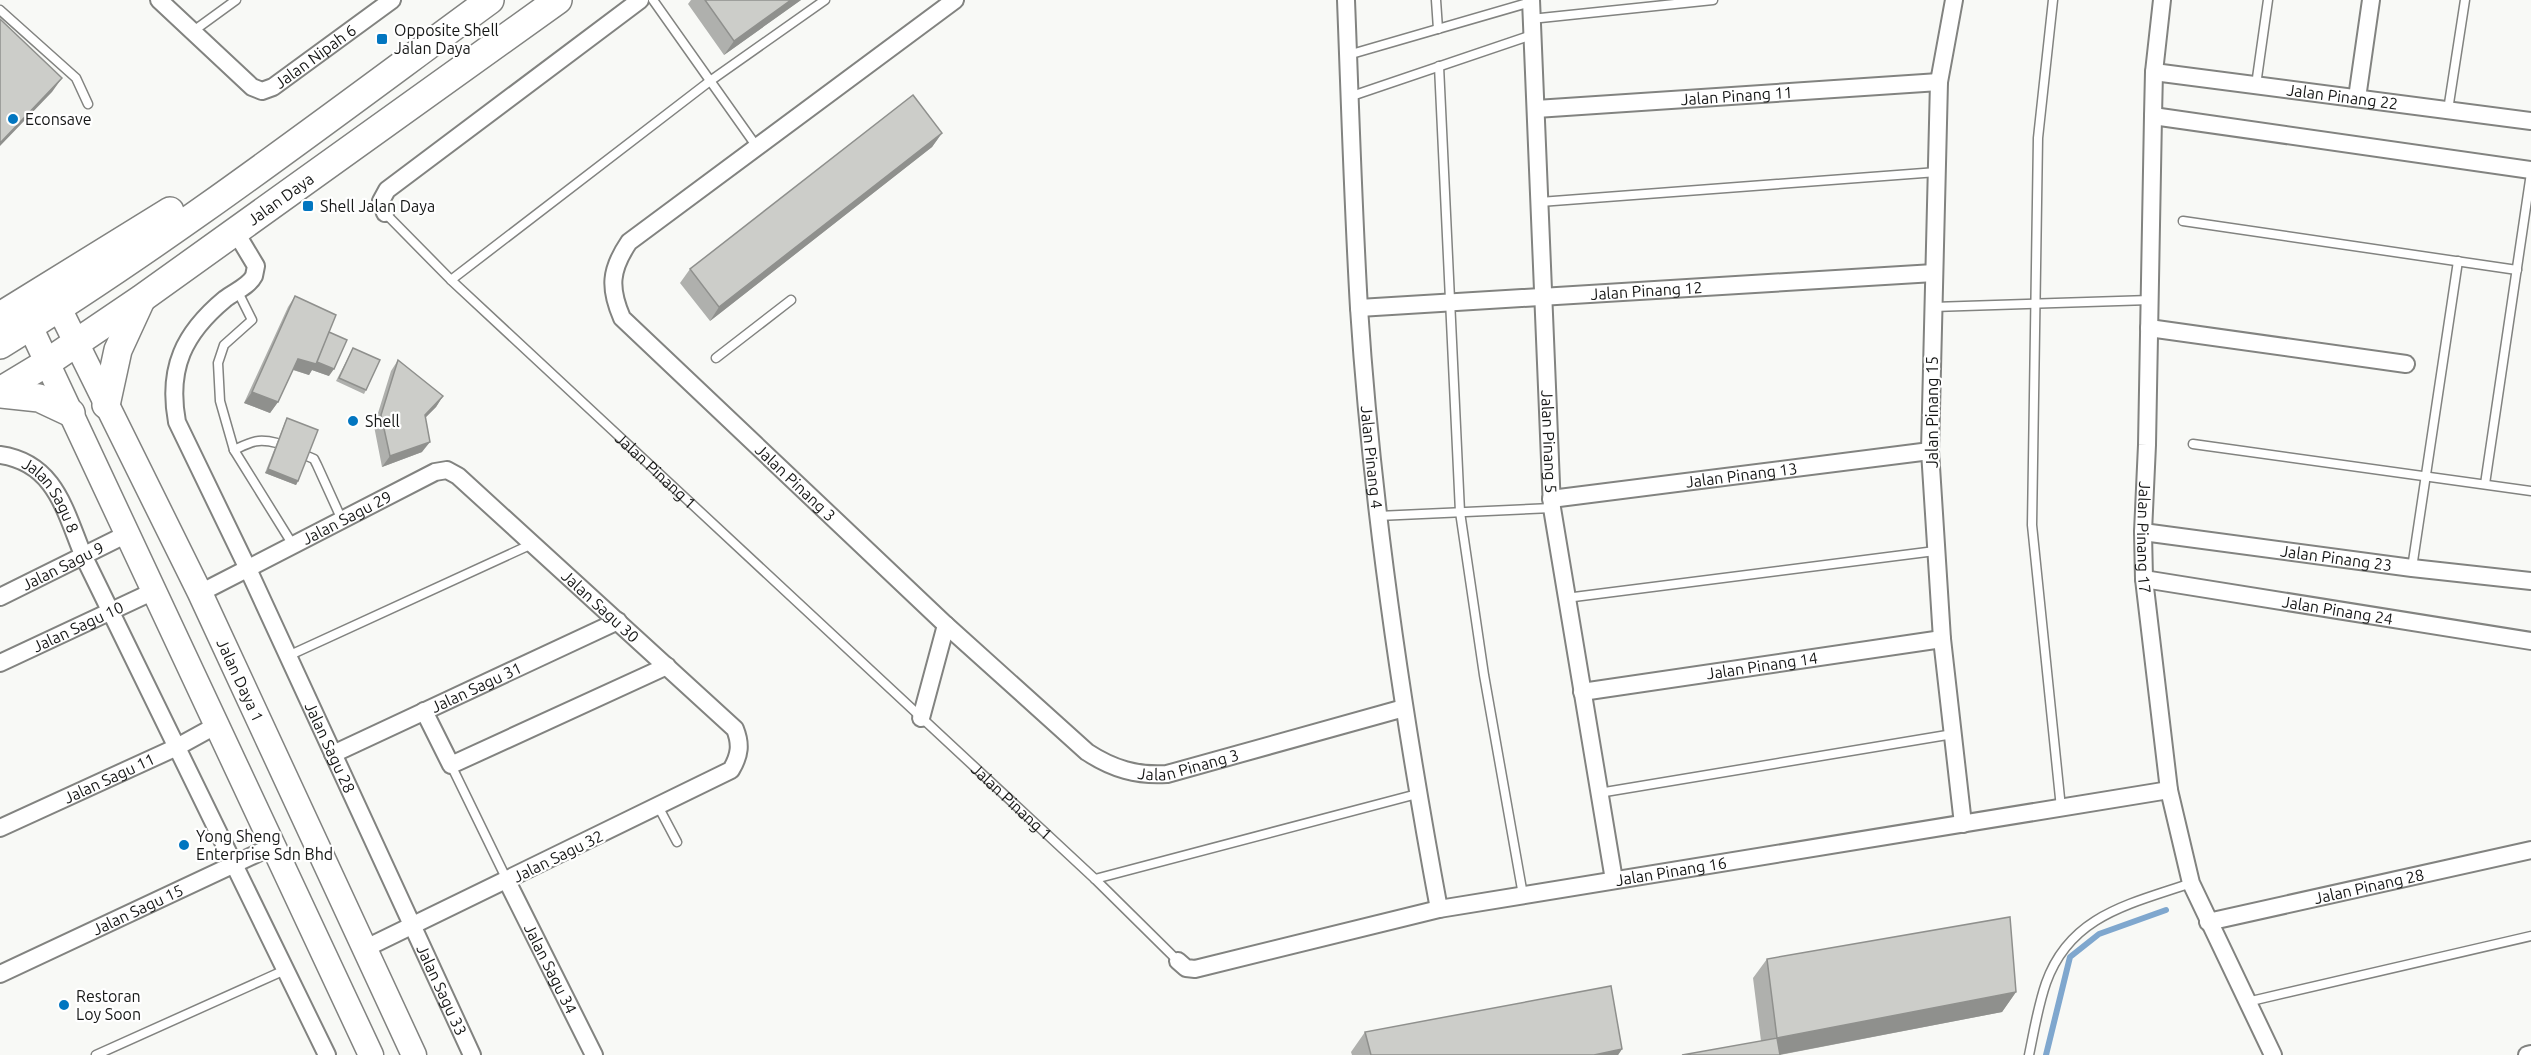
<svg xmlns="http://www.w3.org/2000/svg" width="2531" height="1055" viewBox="0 0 2531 1055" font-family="Ubuntu,sans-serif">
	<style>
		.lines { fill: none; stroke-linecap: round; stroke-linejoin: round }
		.stream { stroke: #7fa7ce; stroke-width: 6 }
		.lane-casing { stroke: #828380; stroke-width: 11 }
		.street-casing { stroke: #828380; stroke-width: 20 }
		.secondary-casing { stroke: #828380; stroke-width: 27 }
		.primary-casing { stroke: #828380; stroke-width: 30 }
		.lane { stroke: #fff; stroke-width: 8 }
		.street { stroke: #fff; stroke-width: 16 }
		.secondary { stroke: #fff; stroke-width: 24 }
		.primary { stroke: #fff; stroke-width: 27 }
		.wall { fill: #afb0ad }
		.shaded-wall { fill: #8f908d }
		.building { fill: #cccdc9; stroke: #8f908d; stroke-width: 1.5 }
		.poi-dot { fill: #0276c0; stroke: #fff; stroke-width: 2 }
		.labels { text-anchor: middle; stroke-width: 4.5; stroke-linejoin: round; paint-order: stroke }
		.poi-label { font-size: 16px; fill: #161716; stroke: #fff; text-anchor: start }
		.street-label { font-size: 16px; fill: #161716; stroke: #fff }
	</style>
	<rect width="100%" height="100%" fill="#f8f9f6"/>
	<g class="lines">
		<path class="stream" d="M2046,1055l24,-98 29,-23 67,-24"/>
		<g class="lane-casing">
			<g id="lane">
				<path d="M653,0l104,147"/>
				<path d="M1436,0l2,29"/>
				<path d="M2053,0l-15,138 -6,387 29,283"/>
				<path d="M0,10l76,68 12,26"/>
				<path d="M1531,19l182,-19"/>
				<path d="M192,32l44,-32"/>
				<path d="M1348,55l183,-53"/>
				<path d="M1439,66l21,446 24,163 39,220"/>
				<path d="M2256,85l12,-85"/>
				<path d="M1349,97l183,-62"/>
				<path d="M2448,110l17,-110"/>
				<path d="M1540,202l397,-30"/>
				<path id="s1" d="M385,213l66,67 644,599 83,82"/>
				<path d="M2183,221l334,49"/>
				<path d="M451,280l259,-199 115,-81"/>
				<path d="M237,290l15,30 -28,25 -6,18 2,38 14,49 59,95"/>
				<path d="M1933,307l217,-7"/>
				<path d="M716,358l75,-58"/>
				<path d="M2193,444l338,47"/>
				<path d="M234,450c17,-8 23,-12 43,-7"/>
				<path d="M307,456l7,3 3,6 25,55"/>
				<path d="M2485,484l46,-311"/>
				<path d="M1378,516l174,-8"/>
				<path d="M2412,568l46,-307"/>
				<path d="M1566,598l369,-47"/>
				<path d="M288,656l244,-112"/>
				<path d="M451,765l56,115"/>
				<path d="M1599,793l354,-59"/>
				<path d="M658,806l19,36"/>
				<path d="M1095,879l322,-85"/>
				<path d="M2247,1002l284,-66"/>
				<path d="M96,1055l189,-85"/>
				<path d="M2029,1055c5,-24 9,-49 17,-72 24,-68 84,-79 145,-100"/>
			</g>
		</g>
		<g class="street-casing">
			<g id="street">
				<path id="s2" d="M159,0l93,87 10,4 11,-4 119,-87"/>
				<path id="s3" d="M955,0l-326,242c-19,28 -20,46 -7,76l324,307 141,127c26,17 50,24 80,22l237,-66"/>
				<path id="s4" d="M1346,0c4,103 7,205 13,308 13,201 43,402 80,601"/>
				<path id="s5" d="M1531,0l21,508 62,372"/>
				<path d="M1954,0l-15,82 -9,369 12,188 21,185"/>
				<path id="s6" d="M2162,0l-8,72 -1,44 -6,329 -4,87 1,47 25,211 22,93 82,172"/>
				<path id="s7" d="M2154,72l377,49"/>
				<path d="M2357,98l14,-98"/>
				<path id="s8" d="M1536,109l403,-27"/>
				<path d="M2153,116l378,54"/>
				<path d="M385,213l-4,-12 6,-11 253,-190"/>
				<path id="s9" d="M235,231l21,35 -2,10c-5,10 -20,16 -29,23 -41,34 -58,69 -48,123l71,147 224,486"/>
				<path id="s10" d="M1359,308l575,-35"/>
				<path d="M2149,328l257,36"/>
				<path id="s11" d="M0,455c56,8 65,57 84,102l243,498"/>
				<path id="s12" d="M1551,499l379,-48"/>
				<path id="s13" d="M2143,532l269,36 119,13"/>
				<path id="s14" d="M2144,579l387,62"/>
				<path id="s15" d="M200,593l235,-121 12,-2 11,6 277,253c6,15 5,26 -4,41l-367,179"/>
				<path id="s16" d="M0,597l127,-63"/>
				<path id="s17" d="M0,663l154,-72"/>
				<path id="s18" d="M1582,692l360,-53"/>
				<path d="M424,711l27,54 216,-99"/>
				<path d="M921,718l25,-93"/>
				<path id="s19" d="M333,754l285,-133"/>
				<path id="s20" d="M0,828l177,-81 40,-22"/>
				<path id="s21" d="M507,881l87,174"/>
				<path id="s22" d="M2208,922l323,-72"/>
				<path id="s23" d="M1178,961l8,7 9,1 244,-60 730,-119"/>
				<path id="s24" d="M0,974l273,-128"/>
				<path d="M2527,1055l4,-1"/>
			</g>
		</g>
		<g class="secondary-casing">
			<g id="secondary">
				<path id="s25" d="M59,308l141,285 214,462"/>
				<path d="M30,326l341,729"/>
			</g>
		</g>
		<g class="primary-casing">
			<g id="primary">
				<path d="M0,316l170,-105"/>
				<path d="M0,345c170,-105 329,-227 490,-345"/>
				<path id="s26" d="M0,391l48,-29 93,-63 417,-299"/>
				<path d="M0,394l39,4 32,15"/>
				<path d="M106,405l12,-55 23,-50"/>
			</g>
		</g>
		<use href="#lane" class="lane"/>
		<use href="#street" class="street"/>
		<use href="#secondary" class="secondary"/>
		<use href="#primary" class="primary"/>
	</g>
	<path class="wall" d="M691,0h110l-77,55 -36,-51z
		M942,133l-10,14 -222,174 -30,-38 10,-14z
		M295,296l34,36v44l-17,-6 -3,5 -16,-5 -15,32 -8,11 -26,-10 44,-96z
		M353,348l13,42 -2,4 -28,-13z
		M398,360l45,36 -7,11 -10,10 -4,35 -40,15 -8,-41 17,-55z
		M287,418l11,63 -2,4 -31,-12 20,-51z
		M1767,959l249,33 -14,20 -222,43 -19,-14 -8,-63z
		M1365,1032l257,17 -4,6h-266l-1,-3z"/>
	<path class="shaded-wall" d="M791,0h10l-77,55 10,-14z
		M62,78l-10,14 -52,54v-3z
		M942,133l-10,14 -222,174 9,-14z
		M298,359l18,3 18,7 -5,7 -17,-6 -3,5 -18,-6z
		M252,392l26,10 -8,11 -26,-10z
		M443,396l-7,11 -18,18 7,-10z
		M430,442l-8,10 -40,15 8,-11z
		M268,469l30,12 -2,4 -31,-12z
		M2016,992l-14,20 -224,43 -1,-17z
		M1622,1049l-4,6h-24z"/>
	<path class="building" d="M705,0h86l-57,41z
		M0,19l62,59 -62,65z
		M913,95l29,38 -223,174 -29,-38z
		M295,296l41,19 -20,49 -18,-5 -20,43 -26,-10z
		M329,332l18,8 -13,29 -17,-7z
		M353,348l27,12 -14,30 -27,-12z
		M398,360l45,36 -18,19 5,27 -40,14 -9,-41z
		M287,418l31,12 -20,51 -30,-12z
		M2010,917l6,75 -239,46 -10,-79z
		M1611,986l11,63 -28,6h-223l-6,-23z
		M1777,1038l3,17h-98z"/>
	<g class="poi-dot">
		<rect x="376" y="33" width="12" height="12" rx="3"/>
		<circle cx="13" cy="119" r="6"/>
		<rect x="302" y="200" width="12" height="12" rx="3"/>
		<circle cx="353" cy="421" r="6"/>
		<circle cx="184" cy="845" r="6"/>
		<circle cx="64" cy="1005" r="6"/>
	</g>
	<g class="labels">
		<g class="poi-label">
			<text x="394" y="36">Opposite Shell<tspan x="394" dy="18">Jalan Daya</tspan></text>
			<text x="25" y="125">Econsave</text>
			<text x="320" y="212">Shell Jalan Daya</text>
			<text x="365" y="427">Shell</text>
			<text x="196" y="842">Yong Sheng<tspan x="196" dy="18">Enterprise Sdn Bhd</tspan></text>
			<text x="76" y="1002">Restoran<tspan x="76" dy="18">Loy Soon</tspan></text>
		</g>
		<g class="street-label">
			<text dy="6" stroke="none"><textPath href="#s2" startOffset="202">Jalan Nipah 6</textPath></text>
			<text dy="6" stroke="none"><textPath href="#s8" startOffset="201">Jalan Pinang 11</textPath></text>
			<text dy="6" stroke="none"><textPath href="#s7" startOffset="190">Jalan Pinang 22</textPath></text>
			<text dy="6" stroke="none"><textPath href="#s26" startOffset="340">Jalan Daya</textPath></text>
			<text dy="6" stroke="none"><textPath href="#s10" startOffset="288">Jalan Pinang 12</textPath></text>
			<text transform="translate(1932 412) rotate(-90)" y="6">Jalan Pinang 15</text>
			<text dy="6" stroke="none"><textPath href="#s5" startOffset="442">Jalan Pinang 5</textPath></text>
			<text dy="6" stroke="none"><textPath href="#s4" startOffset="458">Jalan Pinang 4</textPath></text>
			<text dy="6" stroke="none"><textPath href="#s1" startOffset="374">Jalan Pinang 1</textPath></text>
			<text dy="6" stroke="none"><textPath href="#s12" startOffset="192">Jalan Pinang 13</textPath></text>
			<text dy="6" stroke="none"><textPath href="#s3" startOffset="726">Jalan Pinang 3</textPath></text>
			<text dy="6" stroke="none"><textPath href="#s11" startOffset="69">Jalan Sagu 8</textPath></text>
			<text dy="6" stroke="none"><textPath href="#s15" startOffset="165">Jalan Sagu 29</textPath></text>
			<text dy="6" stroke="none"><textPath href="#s6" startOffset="538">Jalan Pinang 17</textPath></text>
			<text dy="6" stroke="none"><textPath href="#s13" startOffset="195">Jalan Pinang 23</textPath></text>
			<text dy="6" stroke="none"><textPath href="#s16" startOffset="70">Jalan Sagu 9</textPath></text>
			<text dy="6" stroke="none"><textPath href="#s15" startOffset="482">Jalan Sagu 30</textPath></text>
			<text dy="6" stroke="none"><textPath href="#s14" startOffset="196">Jalan Pinang 24</textPath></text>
			<text dy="6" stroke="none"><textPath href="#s17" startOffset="86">Jalan Sagu 10</textPath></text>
			<text dy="6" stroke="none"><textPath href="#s18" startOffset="182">Jalan Pinang 14</textPath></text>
			<text dy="6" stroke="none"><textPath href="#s25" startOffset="414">Jalan Daya 1</textPath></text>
			<text dy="6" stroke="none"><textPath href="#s19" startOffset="158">Jalan Sagu 31</textPath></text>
			<text dy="6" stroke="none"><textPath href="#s9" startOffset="588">Jalan Sagu 28</textPath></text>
			<text dy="6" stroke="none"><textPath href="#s3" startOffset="1230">Jalan Pinang 3</textPath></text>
			<text dy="6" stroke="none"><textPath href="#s20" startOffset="120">Jalan Sagu 11</textPath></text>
			<text dy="6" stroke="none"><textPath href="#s1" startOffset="860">Jalan Pinang 1</textPath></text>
			<text transform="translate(558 856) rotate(-26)" y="6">Jalan Sagu 32</text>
			<text dy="6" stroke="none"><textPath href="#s23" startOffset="506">Jalan Pinang 16</textPath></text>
			<text dy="6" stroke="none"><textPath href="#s22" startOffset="165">Jalan Pinang 28</textPath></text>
			<text dy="6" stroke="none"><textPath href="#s24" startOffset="152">Jalan Sagu 15</textPath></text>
			<text dy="6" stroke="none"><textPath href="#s21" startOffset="98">Jalan Sagu 34</textPath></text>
			<text dy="6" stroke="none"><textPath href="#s9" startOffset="855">Jalan Sagu 33</textPath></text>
		</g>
	</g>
</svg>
